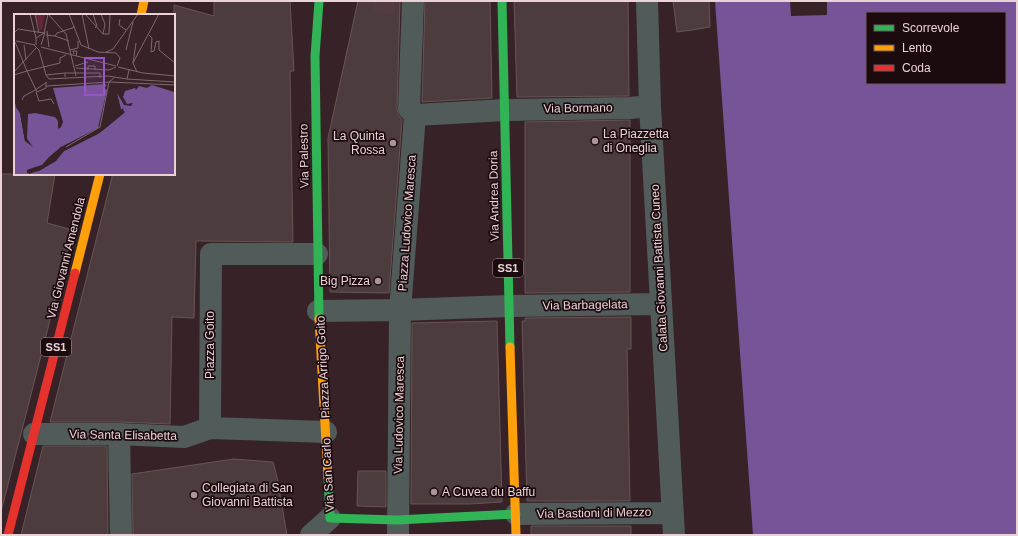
<svg xmlns="http://www.w3.org/2000/svg" width="1018" height="536" viewBox="0 0 1018 536" font-family="Arial,sans-serif">
	<style>
		.water { fill: #775398; fill-rule: evenodd }
		.building { fill: #4d3c3e; stroke: #675556 }
		.lines { fill: none; stroke-linecap: round; stroke-linejoin: round }
		.street-tunnel { stroke: #523c42; stroke-width: 22; stroke-dasharray: 22 11; stroke-linecap: butt }
		.street { stroke: #505b5a; stroke-width: 22 }
		.fast { stroke: #30b455; stroke-width: 9 }
		.slow { stroke: #ff9f0a; stroke-width: 9 }
		.jam { stroke: #e5322d; stroke-width: 9 }
		.poi-dot { fill: #ac9499; stroke: #1b0b0f; stroke-width: 1.5 }
		.labels { text-anchor: middle; stroke-width: 3.5; stroke-linejoin: round; paint-order: stroke }
		.shield { fill: #1b0b0f; stroke: #ad969a; stroke-width: 1 }
		.shield-label { font-size: 11px; font-weight: bold; fill: #ebd2d6 }
		.street-label { font-size: 12px; fill: #ebd2d6; stroke: #1b0b0f }
		.poi-label { font-size: 12px; fill: #ebd2d6; stroke: #1b0b0f; text-anchor: start }
		.inset-road { fill: none; stroke: #7f686e; stroke-width: 1 }
		.view { fill: #9756c5; fill-opacity: 0.15; stroke: #9756c5; stroke-width: 2 }
		.inset-edge { fill: none; stroke: #ebd2d6; stroke-width: 2 }
	</style>
	<rect width="100%" height="100%" fill="#372228"/>
	<path class="water" d="M715,1h75l1,15 36,-1v-14h190v534h-264zM867,13h138v70h-138z"/>
	<path class="building" d="M214,1h76l4,70h-4l3,171 -97,-1 -2,77 -22,-1 -2,107 -50,-2h-70l62,-245v-3h62v-169l40,11z
		M358,1h42l-3,108 1,5 4,6 -13,173 -59,-1 -2,-154z
		M425,1h65l2,97 -70,4z
		M514,1h114l1,95 -112,1z
		M673,1h36l1,26 -18,3 -15,2z
		M630,120v172l-105,1v-171z
		M1,174h54l-8,49 26,7 -72,282z
		M631,317v32h-4l3,152h-103l-5,-180h3v-3z
		M497,321l5,181 -32,2h-59l1,-181z
		M43,446h64l1,89h-87z
		M234,459l39,3 4,15 10,58h-154l-1,-61z
		M358,471h28v36l-29,-1z
		M531,526h100v9h-100z"/>
	<g class="lines">
		<path class="street-tunnel" d="M374,1l23,3"/>
		<path class="street" d="M413,1l-4,108 6,6
			M647,1l3,105 24,429
			M317,254h-106l-1,174 116,4
			M318,311l82,-1 109,-4 152,-2
			M34,434h85l65,3 26,-9
			M119,434l2,101
			M516,514l157,-1
			M311,535l19,-17
			M398,535l2,-225 15,-195 90,-5 125,-2 20,-2"/>
		<path class="fast" d="M502,1l8,346
			M319,319l-4,-263 4,-55
			M328,477l2,41 67,2 119,-6"/>
		<path class="slow" d="M141,15l3,-14
			M75,273l25,-99
			M319,319l9,158
			M510,347l6,188"/>
		<path class="jam" d="M8,535l67,-262"/>
	</g>
	<g class="poi-dot">
		<circle cx="595" cy="141" r="4"/>
		<circle cx="393" cy="143" r="4"/>
		<circle cx="378" cy="281" r="4"/>
		<circle cx="434" cy="492" r="4"/>
		<circle cx="194" cy="495" r="4"/>
	</g>
	<g class="labels">
		<g class="shield">
			<rect x="493" y="259" width="30" height="18" rx="3"/>
			<rect x="41" y="338" width="30" height="18" rx="3"/>
		</g>
		<g class="shield-label">
			<text x="508" y="272">SS1</text>
			<text x="56" y="351">SS1</text>
		</g>
		<g class="street-label">
			<text transform="translate(578 108) rotate(-1)" y="4">Via Bormano</text>
			<text transform="translate(304 156) rotate(-91)" y="4">Via Palestro</text>
			<text transform="translate(494 196) rotate(-91)" y="4">Via Andrea Doria</text>
			<text transform="translate(407 223) rotate(-86)" y="4">Piazza Ludovico Maresca</text>
			<text transform="translate(66 258) rotate(-76)" y="4">Via Giovanni Amendola</text>
			<text transform="translate(659 268) rotate(-93)" y="4">Calata Giovanni Battista Cuneo</text>
			<text transform="translate(585 305) rotate(-1)" y="4">Via Barbagelata</text>
			<text transform="translate(210 345) rotate(-90)" y="4">Piazza Goito</text>
			<text transform="translate(323 367) rotate(-93)" y="4">Piazza Arrigo Goito</text>
			<text transform="translate(399 415) rotate(-89)" y="4">Via Ludovico Maresca</text>
			<text transform="translate(123 435) rotate(1)" y="4">Via Santa Elisabetta</text>
			<text transform="translate(328 475) rotate(-93)" y="4">Via San Carlo</text>
			<text transform="translate(594 513) rotate(-1)" y="4">Via Bastioni di Mezzo</text>
		</g>
		<g class="poi-label">
			<text x="603" y="138">La Piazzetta<tspan x="603" dy="14">di Oneglia</tspan></text>
			<text x="385" y="140" text-anchor="end">La Quinta<tspan x="385" dy="14">Rossa</tspan></text>
			<text x="370" y="285" text-anchor="end">Big Pizza</text>
			<text x="202" y="492">Collegiata di San<tspan x="202" dy="14">Giovanni Battista</tspan></text>
			<text x="442" y="496">A Cuvea du Baffu</text>
		</g>
	</g>
	<g transform="translate(14 14)">
		<rect width="161" height="161" fill="#372228"/>
		<path d="M21,0h10l-3,16h-2z" fill="#662638"/>
		<path d="M91,70l2,1 -3,3 3,2 -9,38 -37,19 -19,18 -15,5 2,4 13,-5 22,-18 34,-17 27,-22 -4,-3 -4,-16 7,12 7,1 2,-3 -6,1 -4,-7 2,-6 10,-3 1,2 3,-4 8,2 5,-3 22,7 1,83h-161v-73l6,11 5,28 5,3 -3,-5 1,-25 7,-1 20,4 3,4v8l3,-2 2,-5 -10,-34z" fill="#775398"/>
		<path d="M1,92l4,1 4,8 2,21 8,11 -8,-6 -5,-28zM109,94l1,5 -23,19 -37,19 -8,10 -17,10 -12,2v-3l15,-5 7,-8 12,-10h4l-18,15 -19,10 18,-7 15,-14 39,-21 22,-18 -2,-1z" fill="#372228"/>
		<path class="inset-road" d="M16,0l6,24M21,0l4,19M55,0l12,31 17,7 18,1 4,5 -3,8M68,0l7,35M71,0l18,20 2,-10 -4,-10M79,0l4,12 -2,2M35,1l17,19 10,42M106,5l-1,6 7,5M33,17l2,16M0,19l4,-4 26,4M89,20h6l1,-20M32,21l9,1 2,-3 18,-6M135,21l3,3 -1,14 3,-1 2,-9 3,-1v9l16,13M41,22l14,5M2,27l19,4M1,28l12,29 33,-8v-5l6,-3M10,31l2,15M20,31l5,5 7,25 3,4 59,-3 19,3 2,-9M22,31v-7l8,-5 4,-19M27,31l4,-13M27,33l75,19M56,36l8,-2v-7M112,36l7,-28M92,38l7,-3 25,-35M60,40l-1,-3h4l-1,5M119,49l3,-20M61,52l13,-4M104,53l25,6 32,3M62,54l33,2 7,-3M74,56v-4h7v4M0,58l22,-24M123,58l-4,-9 26,-49M51,59h35v5M0,61l13,-4 10,21 9,-4v-5M32,61l19,-2v4M113,65l48,3M32,72l64,-4 65,3M21,76l12,-8M22,78l3,9 12,-2 3,5M8,86l2,-4 11,-6M52,133l34,-20 9,-45 5,-4"/>
		<path class="view" d="M71,44h19v37h-19z"/>
		<rect width="161" height="161" class="inset-edge"/>
	</g>
	<rect width="1018" height="536" fill="none" stroke="#ebd2d6" stroke-width="4"/>
	<rect x="866" y="12" width="140" height="72" fill="#1b0b0f" stroke="#6e5b5f"/>
	<rect x="874" y="25" width="20" height="6" fill="#30b455" stroke="#6e5b5f"/>
	<text x="902" y="32" font-size="12" fill="#ebd2d6">Scorrevole</text>
	<rect x="874" y="45" width="20" height="6" fill="#ff9f0a" stroke="#6e5b5f"/>
	<text x="902" y="52" font-size="12" fill="#ebd2d6">Lento</text>
	<rect x="874" y="65" width="20" height="6" fill="#e5322d" stroke="#6e5b5f"/>
	<text x="902" y="72" font-size="12" fill="#ebd2d6">Coda</text>
</svg>
